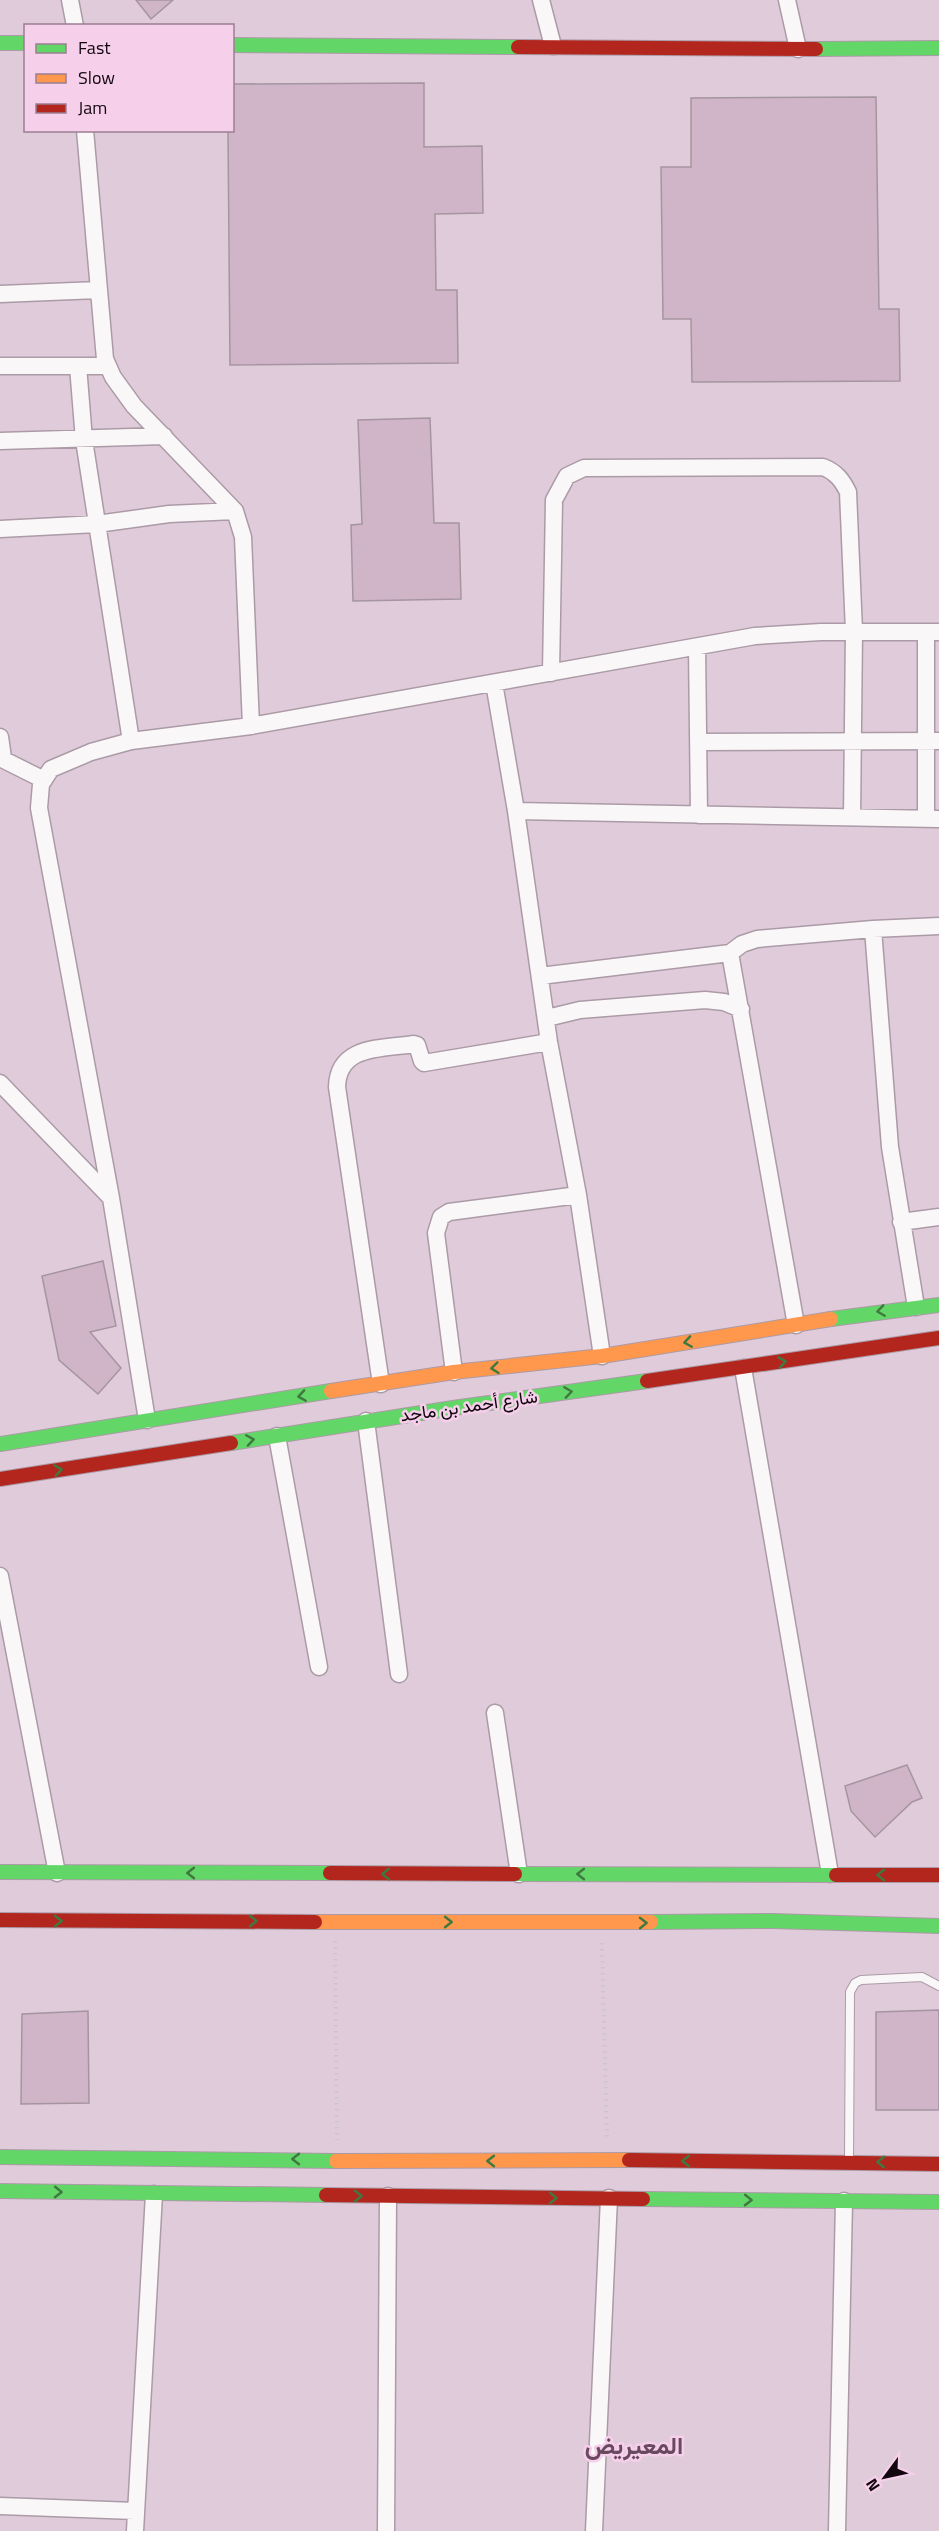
<svg xmlns="http://www.w3.org/2000/svg" width="939" height="2531" viewBox="0 0 939 2531" font-family="'Titillium Web',Vazirmatn,sans-serif">
	<style>
		.building { fill: #d0b5c9; stroke: #a595a0; stroke-width: 1.5 }
		.lines { fill: none; stroke-linecap: round; stroke-linejoin: round }
		.lane-casing { stroke: #ab9ba6; stroke-width: 10 }
		.street-casing { stroke: #ab9ba6; stroke-width: 19 }
		.fast-casing { stroke: #ab9ba6; stroke-width: 16 }
		.slow-casing { stroke: #ab9ba6; stroke-width: 16 }
		.jam-casing { stroke: #ab9ba6; stroke-width: 16 }
		.path { stroke: #ccc5c9; stroke-width: 4; stroke-dasharray: 1.5 4.5; stroke-linecap: butt }
		.lane { stroke: #faf7f9; stroke-width: 8 }
		.street { stroke: #faf7f9; stroke-width: 16 }
		.fast { stroke: #63d668; stroke-width: 14 }
		.slow { stroke: #ff974d; stroke-width: 14 }
		.jam { stroke: #b3261e; stroke-width: 14 }
		.oneway { stroke: #3f7940 }
		.labels { text-anchor: middle; stroke-width: 5; stroke-linejoin: round; paint-order: stroke }
		.street-label { font-size: 18px; fill: #13070f; stroke: #f6cfea }
		.district-label { font-size: 24px; font-weight: bold; fill: #694960; stroke: #f6cfea }
	</style>
	<rect width="100%" height="100%" fill="#e0cbda"/>
	<path class="building" d="M136,0h37l-22,19z
		M424,83v64l58,-1 1,67 -48,1 1,76h21l1,73 -228,2 -2,-235h4v-46z
		M876,97l3,212h20l1,72 -208,1 -1,-63h-28l-2,-152h30v-69z
		M430,418l4,105h25l2,76 -108,2 -2,-76 11,-1 -4,-104z
		M103,1261l13,65 -26,6 31,36 -23,26 -39,-34 -17,-84z
		M907,1765l15,33 -10,4 -37,35 -24,-26 -6,-25z
		M939,2010v100h-63v-98z
		M88,2011l1,92 -68,1 1,-90z"/>
	<g class="lines">
		<g class="lane-casing">
			<path id="lane" d="M849,2161l1,-169 5,-9 6,-3 61,-3 17,9"/>
		</g>
		<g class="street-casing">
			<path id="street" d="M70,0l5,26
				M541,0l12,46
				M787,0l11,49
				M85,130l20,229 8,18 21,29 101,105 8,26 8,189
				M0,294l98,-4
				M0,366h108
				M78,366l6,74 47,301
				M0,441l164,-5
				M0,529l97,-5 72,-10 66,-3
				M926,632v187
				M697,647l2,168
				M551,673l3,-173 13,-24 17,-8 239,-1c13,5 19,13 25,25l6,139 -2,186
				M494,683l22,128 33,231 29,153 24,161
				M0,737l3,21
				M698,742l241,-1
				M0,758l44,22
				M516,811l423,8
				M873,929l17,218 26,160
				M730,953l66,372
				M540,976l190,-23 12,-9 15,-5 116,-10 66,-3
				M547,1018l33,-8 125,-10 19,2 17,7
				M0,1083l111,115
				M901,1222l38,-5
				M743,1368l87,506
				M454,1372l-18,-139 5,-16 8,-5 129,-17
				M381,1384l-44,-297c1,-42 44,-38 77,-43l3,1 5,16 2,2 125,-21
				M147,1420l-36,-222 -72,-390 2,-24 10,-15 40,-17 40,-11 120,-15 504,-90 66,-4h118
				M366,1421l33,253
				M277,1436l42,231
				M0,1576l57,297
				M495,1713l24,161
				M0,2506l135,5
				M135,2531l19,-337
				M386,2531l2,-335
				M594,2531l15,-333
				M837,2531l7,-330"/>
		</g>
		<g class="fast-casing">
			<path id="fast" d="M0,43h26
				M232,45l286,2
				M816,49l123,-1
				M831,1319l108,-14
				M231,1443l222,-35 194,-27
				M0,1444l331,-53
				M0,1872l330,1
				M515,1874l321,1
				M651,1922l121,-1 167,5
				M0,2157l336,4
				M0,2191l326,4
				M643,2199l296,3"/>
		</g>
		<g class="slow-casing">
			<path id="slow" d="M331,1391l123,-19 148,-16 229,-37
				M315,1922h336
				M336,2161l293,-1"/>
		</g>
		<g class="jam-casing">
			<path id="jam" d="M518,47l298,2
				M647,1381l292,-43
				M0,1479l231,-36
				M330,1873l185,1
				M836,1875h103
				M0,1920l315,2
				M629,2160l310,4
				M326,2195l317,4"/>
		</g>
		<path class="path" d="M335,1941l2,199
			M602,1943l5,196"/>
		<use href="#lane" class="lane"/>
		<use href="#street" class="street"/>
		<use href="#fast" class="fast"/>
		<use href="#slow" class="slow"/>
		<use href="#jam" class="jam"/>
	</g>
	<defs><path id="oneway-chevron" d="M-2-3.5L2.5 0L-2 3.5" fill="none" stroke-width="1.6" stroke-linecap="round" stroke-linejoin="round" transform="scale(1.5)"/></defs>
	<g class="oneway">
		<use href="#oneway-chevron" transform="translate(881 1311) rotate(172)"/>
		<use href="#oneway-chevron" transform="translate(688 1342) rotate(171)"/>
		<use href="#oneway-chevron" transform="translate(782 1362) rotate(-9)"/>
		<use href="#oneway-chevron" transform="translate(495 1368) rotate(174)"/>
		<use href="#oneway-chevron" transform="translate(568 1392) rotate(-8)"/>
		<use href="#oneway-chevron" transform="translate(302 1396) rotate(171)"/>
		<use href="#oneway-chevron" transform="translate(250 1440) rotate(-9)"/>
		<use href="#oneway-chevron" transform="translate(58 1470) rotate(-9)"/>
		<use href="#oneway-chevron" transform="translate(191 1873) rotate(-180)"/>
		<use href="#oneway-chevron" transform="translate(386 1874) rotate(-180)"/>
		<use href="#oneway-chevron" transform="translate(581 1874) rotate(-180)"/>
		<use href="#oneway-chevron" transform="translate(881 1875) rotate(-179)"/>
		<use href="#oneway-chevron" transform="translate(58 1921)"/>
		<use href="#oneway-chevron" transform="translate(253 1921)"/>
		<use href="#oneway-chevron" transform="translate(448 1922)"/>
		<use href="#oneway-chevron" transform="translate(643 1923) rotate(-1)"/>
		<use href="#oneway-chevron" transform="translate(296 2159) rotate(180)"/>
		<use href="#oneway-chevron" transform="translate(491 2161) rotate(-180)"/>
		<use href="#oneway-chevron" transform="translate(686 2161) rotate(-180)"/>
		<use href="#oneway-chevron" transform="translate(881 2162) rotate(-179)"/>
		<use href="#oneway-chevron" transform="translate(58 2192) rotate(1)"/>
		<use href="#oneway-chevron" transform="translate(358 2196)"/>
		<use href="#oneway-chevron" transform="translate(553 2198) rotate(1)"/>
		<use href="#oneway-chevron" transform="translate(748 2200) rotate(1)"/>
	</g>
	<g class="labels">
		<g class="street-label">
			<text transform="translate(469 1406) rotate(-8)" y="6">شارع أحمد بن ماجد</text>
		</g>
		<g class="district-label">
			<text x="634" y="2454">المعيريض</text>
		</g>
	</g>
	<rect x="24" y="24" width="210" height="108" fill="#f6cfea" stroke="#9b7f92" stroke-width="1.5"/>
	<rect x="36" y="44" width="30" height="9" fill="#63d668" stroke="#9b7f92" stroke-width="1.5"/>
	<text x="78" y="54" font-size="18" fill="#13070f">Fast</text>
	<rect x="36" y="74" width="30" height="9" fill="#ff974d" stroke="#9b7f92" stroke-width="1.5"/>
	<text x="78" y="84" font-size="18" fill="#13070f">Slow</text>
	<rect x="36" y="104" width="30" height="9" fill="#b3261e" stroke="#9b7f92" stroke-width="1.5"/>
	<text x="78" y="114" font-size="18" fill="#13070f">Jam</text>
	<g transform="translate(885 2477) rotate(237)" stroke="#f6cfea" stroke-width="4.5" paint-order="stroke">
	<path d="M0-4.5L10 22L0 15L-10 22Z" fill="#13070f"/>
	<text y="-9" font-size="16" font-weight="bold" text-anchor="middle" fill="#13070f">N</text>
	</g>
</svg>
